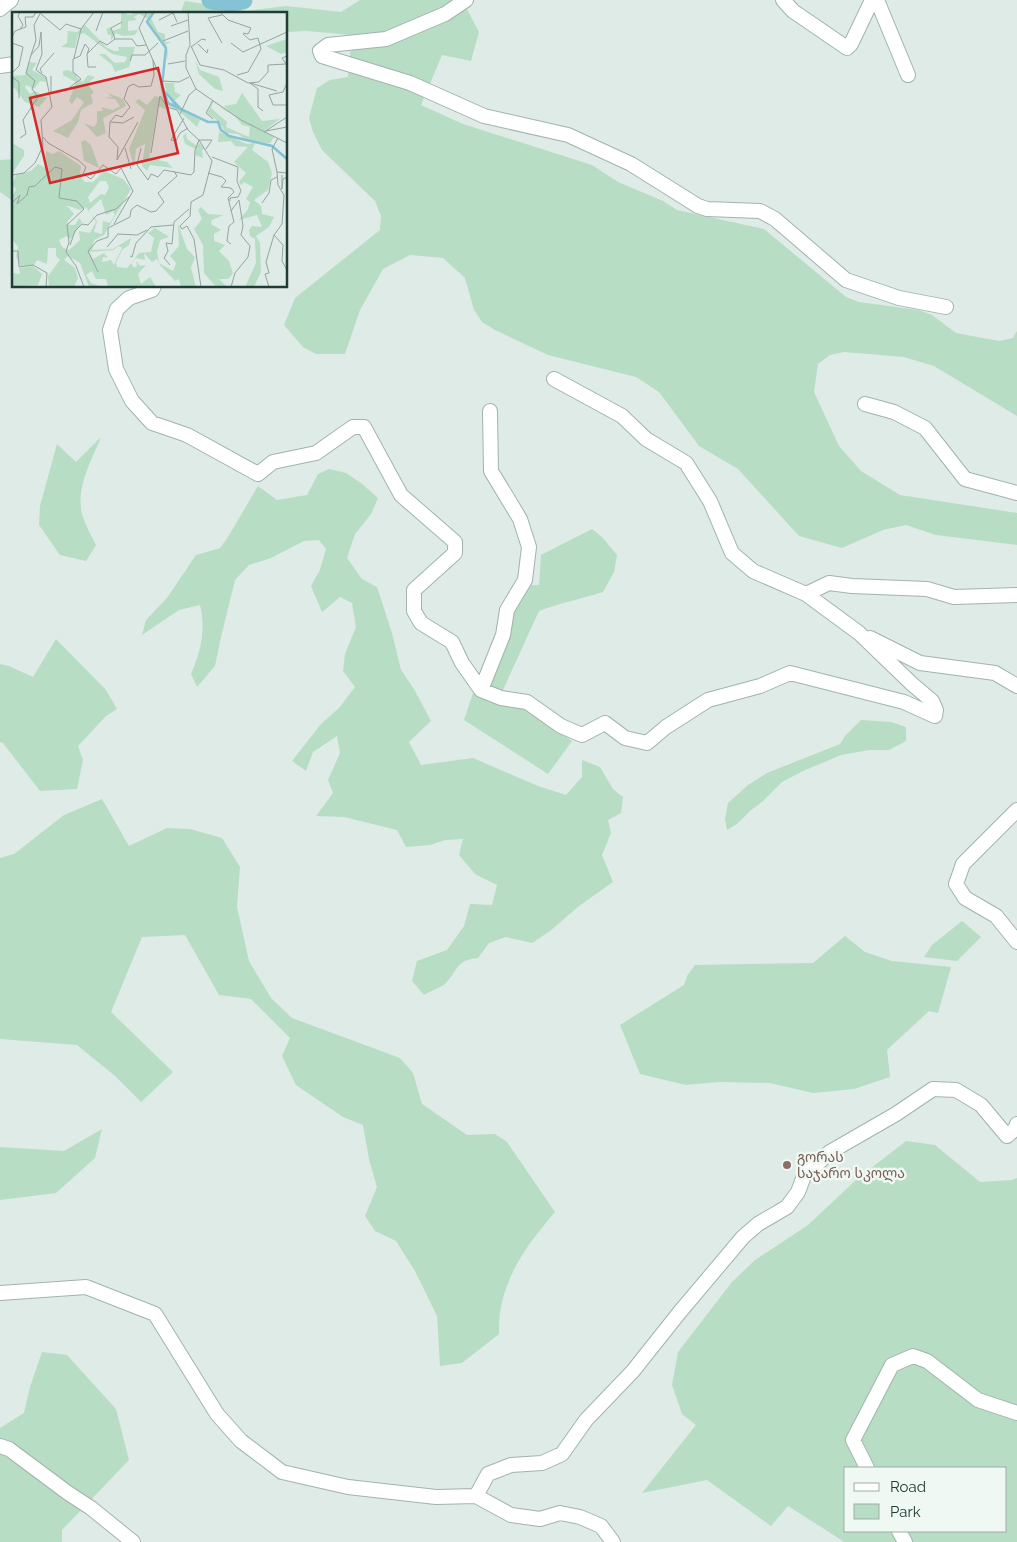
<svg xmlns="http://www.w3.org/2000/svg" width="1017" height="1542" viewBox="0 0 1017 1542" font-family="Raleway,'Noto Sans Georgian',sans-serif">
	<style>
		.green { fill: #b7ddc4; fill-rule: evenodd }
		.lines { fill: none; stroke-linecap: round; stroke-linejoin: round }
		.river { stroke: #85c2d3; stroke-width: 19 }
		.minor-casing { stroke: #a2b3ae; stroke-width: 16 }
		.minor { stroke: #fff; stroke-width: 14 }
		.education-dot { fill: #8d6e63; stroke: #f0f8f4; stroke-width: 2 }
		.labels { text-anchor: middle; stroke-width: 5; stroke-linejoin: round; paint-order: stroke }
		.education-label { font-size: 14px; fill: #785e54; stroke: #f0f8f4; text-anchor: start }
		.inset-river { fill: none; stroke: #85c2d3; stroke-width: 2.5 }
		.inset-road { fill: none; stroke: #93a5a0; stroke-width: 1 }
		.view { fill: #d62828; fill-opacity: 0.15; stroke: #d62828; stroke-width: 2.5 }
		.inset-edge { fill: none; stroke: #203c36; stroke-width: 2.5 }
	</style>
	<rect width="100%" height="100%" fill="#dfebe6"/>
	<path class="green" d="M360,0h102l17,32 -8,29 -29,-6 -21,50 42,19 129,41 26,17 45,19 14,9 87,19 82,68 13,5 59,8 14,5 24,18 43,8 14,-3 4,-7v85l-83,-50 -30,-9 -60,-5 -14,3 -12,9 -4,28 25,54 22,25 39,24 117,18v32l-81,-10 -30,-10 -23,5 -41,18 -43,-12 -61,-67 -39,-23 -40,-54 -23,-15 -88,-22 -53,-25 -13,-8 -8,-12 -9,-32 -22,-20 -33,-3 -27,14 -23,41 -15,44h-29l-13,-7 -19,-22 11,-27 85,-68 1,-14 -6,-15 -53,-51 -9,-18 -4,-14 8,-30 13,-8 18,-3 4,-42 -45,-4 -21,1v-18h-106l5,-13 62,10 39,-5 55,6z
		M14,159v43l-14,-10v-32z
		M101,437c-10,25 -28,55 -17,83 3,8 8,17 12,25l-10,16 -26,-6 -21,-30 1,-19 17,-62 19,18z
		M329,469l17,4 15,10 17,15 -7,16 -16,20 -8,24 15,21 15,8 15,46 9,37 13,19 17,32 -22,21 12,23 52,-7 65,28 28,9 16,-18v-17l18,7 13,22 10,8 -2,16 -13,7 3,13 -9,22 11,27 -34,24 -29,25 -18,12 -26,-6 -17,6 -11,15c-23,2 -20,13 -33,26 -5,4 -15,7 -21,11l-12,-14 5,-20 30,-11 17,-24 6,-22 22,1 5,-20 -22,-11 -16,-19 4,-16 -18,1 -15,5 -24,2 -9,-17 -53,-13 -28,-1 17,-23 -5,-13 12,-27 -3,-17 -24,16 -7,19 -14,-10 29,-37 18,-16 16,-21 -12,-16 2,-17 11,-27 -4,-24 -12,-6 -18,15 -11,-26 9,-16 6,-21 -7,-9 -15,1 -33,17 -22,7 -14,15 -14,57 -6,29 -18,21 -6,-13c10,-22 15,-45 9,-69l-21,5 -37,25 4,-15 21,-22 29,-43 24,-7 8,-11 30,-51 19,14 30,-5 11,-21z
		M592,529l10,8 15,18 -3,17 -11,20c-22,7 -44,11 -64,19l-37,81 -14,-3 23,-76 15,-28h13l2,-30z
		M56,639l50,51 11,19 -11,7 -28,30 5,14 -6,29 -37,2 -37,-48 -3,-1v-78l9,2 24,11z
		M473,693c17,7 36,10 53,17 16,8 31,20 46,31l-24,33 -84,-54z
		M861,720l30,2 15,5v14l-17,9h-20l-28,5 -38,16 -21,11 -19,19 -13,10 -13,13 -10,6 -2,-11 3,-16 20,-18 19,-12 73,-29 5,-8z
		M102,799l27,47 38,-18 23,1 32,9 18,29 -3,40 12,54 22,37 21,20 108,40 13,15 9,31 45,31 28,-1 12,8 48,70c-24,28 -47,58 -54,95 -2,9 -2,18 -2,27l-37,29 -22,3 -3,-50 -22,-45 -19,-30 -21,-10 -10,-15 12,-29 -8,-28 -6,-34 -20,-8 -47,-32 -14,-29 8,-18 -39,-39 -32,-4 -34,-60 -43,2 -31,75 62,60 -32,30 -26,-26 -38,-31 -77,-6v-181l14,-4 50,-39z
		M962,921l19,16 -24,24 -33,-4 8,-12z
		M845,936l20,16 27,9 59,6 -13,46 -9,-2 -42,39 3,27 -36,12 -41,4 -43,-10 -52,-1 -32,3 -46,-11 -20,-49 64,-40 3,-9 8,-11 118,-2z
		M102,1129l-7,29 -39,35 -56,7v-53l64,4z
		M906,1141l29,4 45,37 32,-2 5,-2v364h-175l1,-1 -55,-35 -17,20 -64,-46 -65,13 54,-68 -14,-11 -10,-29 6,-33 54,-70 23,-22 53,-35 48,-45zM846,1468h160v63h-160z
		M42,1352l25,3 49,54 13,51 -67,70v12h-62v-114l24,-15 6,-26z"/>
	<g class="lines">
		<path class="river" d="M211,0l21,2 11,-2"/>
		<g class="minor-casing">
			<path id="minor" d="M466,0l-21,14 -59,25 -58,6 -8,6 2,5 88,27 74,33 84,19 63,29 67,42 9,3 53,2 15,8 71,61 53,18 47,9
				M783,0l10,11 54,37 4,-4 21,-44
				M877,0l31,75
				M0,9l11,-9
				M0,66l14,-2
				M154,286l-2,4 -23,8 -12,11 -7,21 6,39 16,32 20,22 35,12 71,39 15,-12 43,-9 37,-26h11l37,68 54,47v11l-41,37v21l7,12 31,19 10,21 19,27 20,8 26,4 34,24 21,9 23,-12 20,15 22,5 19,-16 42,-27 52,-14 30,-13 114,29 31,14 1,-6 -4,-9 -20,-17 -53,-51 -53,-39 -53,-23 -21,-18 -22,-52 -24,-38 -40,-24 -24,-23 -68,-37
				M865,404l29,8 31,16 40,51 52,14
				M806,594l23,-11 23,3 75,3 27,8 63,-2
				M870,638l50,25 75,10 22,13
				M481,690l22,-55 4,-25 18,-30 4,-33 -9,-28 -29,-48 -1,-60
				M1017,810l-54,54 -7,20 9,14 31,18 21,26
				M0,1293l86,-6 69,27 62,100 24,27 41,31 66,15 88,10 40,-1 35,19 29,4 20,-6 20,4 21,9 12,16
				M0,1446l9,3 59,44 23,15 42,34
				M867,1468l-14,-28 39,-75 21,-9 14,5 51,39 39,13
				M476,1496l12,-22 23,-9 31,-2 20,-9 24,-34 47,-49 46,-58 64,-76 15,-13 29,-17 11,-15 6,-16 26,-24 66,-38 37,-25 23,1 25,15 26,31 8,-7 2,-5
				M899,1531l6,11"/>
		</g>
		<use href="#minor" class="minor"/>
	</g>
	<circle class="education-dot" cx="787" cy="1165" r="5"/>
	<g class="labels">
		<g class="education-label">
			<text x="797" y="1162">გორას<tspan x="797" dy="16">საჯარო სკოლა</tspan></text>
		</g>
	</g>
	<g transform="translate(12 12)">
		<rect width="275" height="275" fill="#dfebe6"/>
		<path d="M109,0l9,3 6,-3h17l-5,7 -9,-5 -5,3 3,3 -9,1v10l10,-1 -3,5 -12,1 -7,-3 -5,8v-6h-3l-2,-6 5,-2 1,4 9,-3zM139,6l7,14 7,2v8h7l-6,2 2,9 -1,7 -1,-12 -18,-25zM73,13l21,22 8,4h5l-1,-4h17l-6,20 -14,5 -3,-7 -13,-11h6l10,9 10,-1 2,-5 -15,-3 -28,-21 -6,2 -3,13 -14,-1 6,-4 1,-12 9,1zM275,27v13l-6,2 -15,-8zM183,48l5,10 19,7 4,14 -8,-2 -16,-15zM17,50l8,1 -5,7 14,7v5l-6,-1 -6,8 -8,-4 -1,2 5,7 5,-3 12,7 -8,9 -14,-5 -13,-17v-9l13,-1zM56,58l10,5 -2,2 7,5 5,-7 7,2 -8,7 7,8 -3,3 2,8 -12,7 -3,12 -10,16 -15,-7 19,-11 12,-18 -7,-5 -5,7 -3,-3 7,-19 -13,-7v-4zM152,71h10l1,9 6,3 -7,6 3,3 -10,-11zM148,72l8,19 32,17 -3,7 -18,-16 -10,-5 -4,3 -7,-3 -9,52 18,4 6,6 -23,-3 -3,6 -5,-5 3,-22 -9,5 -2,19 -5,-19 16,-39 -10,-8 4,-3 8,6 8,-9 7,2zM96,81l15,6 3,7 -23,12 3,15 -9,4 -13,-14 10,4 3,-4v-12h6l-2,-4 12,3 7,-4 -5,-7 -10,-1 7,-1zM230,81l20,28 18,-2 -16,12 -28,-16 38,22 -4,6 -21,-1 -11,-8 -12,-1 -7,-11 -12,-9 6,-12 11,9 6,3 -6,-7 12,-2zM201,90l21,13 8,10 8,2 -1,10 -23,-10 1,-5 -16,-14zM207,120l28,12 8,-1 -3,7 16,12 4,11 -4,17 -14,10 7,6 1,8 12,3 -5,10 -13,9 4,7 1,29 -7,15h-9l11,-24 -1,-24 -5,-3 -1,-6 3,-4 10,1 -5,-12 -18,5 9,-11 2,-7 -4,-3 7,-12 -9,-5 -3,3 -2,-3 7,-9 -12,-11 14,-15 -13,-1 -4,-5 -13,1zM174,121l1,6 10,7 1,-4 7,7 -3,1 1,8 -8,-3 1,-6 -11,-5 -2,-8zM73,128l6,5 8,23 -15,-7 -3,-19zM0,131l12,7v6l-11,16zM34,139l7,3 6,-3 18,12 4,3 -1,10 5,6h8l11,-11 19,8 8,10 -27,46 -10,5 -2,10 21,-1 18,-11 -2,7 -7,5 -6,13 1,4 10,1 12,-15 12,-1 3,-14 -6,-5 7,-5 14,9 -9,3 -3,12 2,11 14,8 3,-8 -6,-7 9,-10 -1,-22 9,25 8,8 -4,11 5,19h-15l-2,-8 -4,2 -15,-16 -3,-6 -5,3 -8,-9 1,7 -9,-2 -5,5 3,5 3,-2 -1,-5 4,5 6,-1 -8,9 3,10 9,-7 6,10h-48l-2,-8h-10l-4,-8 -6,4 5,8 11,4h-13l-9,-24 -12,-7 -4,4 11,8 3,10 -4,9h-25l-1,-11 12,-16 -4,-4v-8h-8l-1,16 -10,-4 -3,5 -14,1 -4,-10 2,-9 -6,-8v-42l4,-8 -4,-4 4,-10 15,-4 7,-7 8,4zM88,169h6l3,6 -4,8 -4,-1 -11,9 -2,-6zM89,187l5,16 7,-4 2,4 -5,8 -7,-2 -1,13 -8,-2 3,-11 -9,-10zM57,194l11,4 6,-3 10,15 -6,11 -11,-2 1,9 -11,10 -7,-3 -3,-7 7,-4 5,3 11,-17 -3,-4 -4,7h-6l-2,-3 7,-8 -6,-7h-5zM107,234l3,2 -8,17 -3,-5 -9,2 1,-5 5,1 -4,-5 -11,6 -4,-7 24,-2zM189,195l7,7 15,1 -11,5 -1,4 10,6 -7,4v7l11,4 -6,6 10,10 4,12 -5,6h-9l8,8h-11l-12,-14 -1,-28 -9,-16 8,-10 -4,-9zM21,254l9,8 -4,11 -26,2v-14l8,1 -1,-6z" fill="#b7ddc4" fill-rule="evenodd"/>
		<path class="inset-river" d="M142,0l-7,10 19,26 -4,37 6,18 40,19h10l3,8 8,6 43,10 15,13M153,80l16,17M156,83l10,13"/>
		<path class="inset-road" d="M8,0l-2,4 5,9 -3,4M135,0l-8,16 23,53 17,1 10,-5M176,0l2,33 -4,10v13l10,21 45,31 46,23M208,0l8,8 23,8 -3,6 -5,-1M29,2l19,16 6,-6 15,5M210,3l-14,3 14,25M147,8l14,-7 4,9M159,14l17,-6M84,19l7,-19M0,25l3,-6 11,-4 -1,-10h8l3,-5M103,27l-4,-11 11,-6M151,29l25,-10M0,31l11,4 -4,19 -7,7M219,31l12,9 44,-20M186,32l9,9 1,-4M179,34l9,19 24,5 24,13 11,-1 9,-10v-7l18,-1 -4,-6 5,-2M179,35l11,-8 4,1M75,42l1,13h8M62,46l7,-29 13,-17M118,49l2,-6h13l13,-12M156,52l17,-3M30,61l-2,-4 14,-16M225,63l11,-3 13,-23 -3,-11 -8,2 -7,-6M39,64v16M0,65l7,5v16M238,71l8,6v18l5,4M238,71l27,8M275,71l-4,9 -14,3 4,10h14M58,75l11,-8 -8,-7v-13l7,-3 5,-12 4,5 -2,5 13,-13 7,4 8,-6h17l5,7 9,-1M201,88l-7,13 7,6M168,102l9,-19 7,-6M172,106l-13,22 5,1 4,-8 8,-5M99,110l12,1 11,-6M254,119l21,-4M252,120l23,-15M31,125l5,6 30,17 8,7 -3,7 8,5 12,-14 13,9 5,-6 12,23 -19,33M8,126l6,-4 -3,-14 15,-23 -6,-8 3,-8 -9,-8 5,-18M187,128l13,21 -9,34 -12,7 -1,14 -10,10 2,3 5,-3 7,13 7,48M187,128h13l-6,9M113,136l6,21M129,136l-4,17 11,15 3,-6 7,3 6,-7 27,5 3,-3 1,-22 4,-10 -11,-10 -11,-20 -10,-3 -7,-11 -9,57M200,145l26,10 -1,14 4,10 -3,6 -8,1v3M105,148l1,-13 -9,-10 1,-15 6,-7 6,2 8,-10 -6,-8 4,-12 5,-3 6,3 12,-1 3,-11 -1,-15M105,148l21,-38M265,160l-5,-23 6,-11M196,161l14,4 4,4 -5,6 10,1 3,4 -6,6 6,24 -5,4 -2,15 4,3M275,161l-10,-1 1,13 6,10 -2,29 -8,11 9,10 -1,16 5,9M0,163l12,-2 11,-10 8,-17 -2,-26 11,-13 -6,-30 -10,-7 6,-16 -1,-22 -2,14 -8,9 5,-15 -2,-15 7,-13M270,163v14l1,-10 4,-2M0,191l8,-8 -3,9 10,-9 2,-8 6,-1 20,-19 7,2 -3,29 18,3 7,8 -17,16 2,17 -3,10 10,14 8,21M250,191l7,-10 2,-13 6,-3M219,199l8,-11 4,26 -2,9 9,11 -2,11 -13,16 -4,14M58,233l5,-14 7,-7 6,1 9,-10 19,-6 13,-12M95,235l11,-13 19,1 10,-5M0,239h6l1,16 14,-2 14,8 -1,14M118,244l2,1 4,-14 15,-16 22,-2M158,253l-6,-7 4,-7 -2,-8 6,1 2,-22 15,-13M86,260l-10,-21 9,-10 11,-4v-9l22,-11 1,-7 6,-5 14,7 5,-1 8,-9 -6,-9 19,-17 -3,-5M257,275l-4,-13 4,-1 -3,-11 8,-27"/>
		<path class="view" d="M146,56l20,85 -128,30 -20,-85z"/>
		<rect width="275" height="275" class="inset-edge"/>
	</g>
	<rect x="844" y="1467" width="162" height="65" fill="#f0f8f4" stroke="#9dada8"/>
	<rect x="854" y="1483" width="25" height="8" fill="#ffffff" stroke="#9dada8"/>
	<text x="890" y="1492" font-size="15" fill="#203c36">Road</text>
	<rect x="854" y="1504" width="25" height="15" fill="#b7ddc4" stroke="#9dada8"/>
	<text x="890" y="1517" font-size="15" fill="#203c36">Park</text>
</svg>
